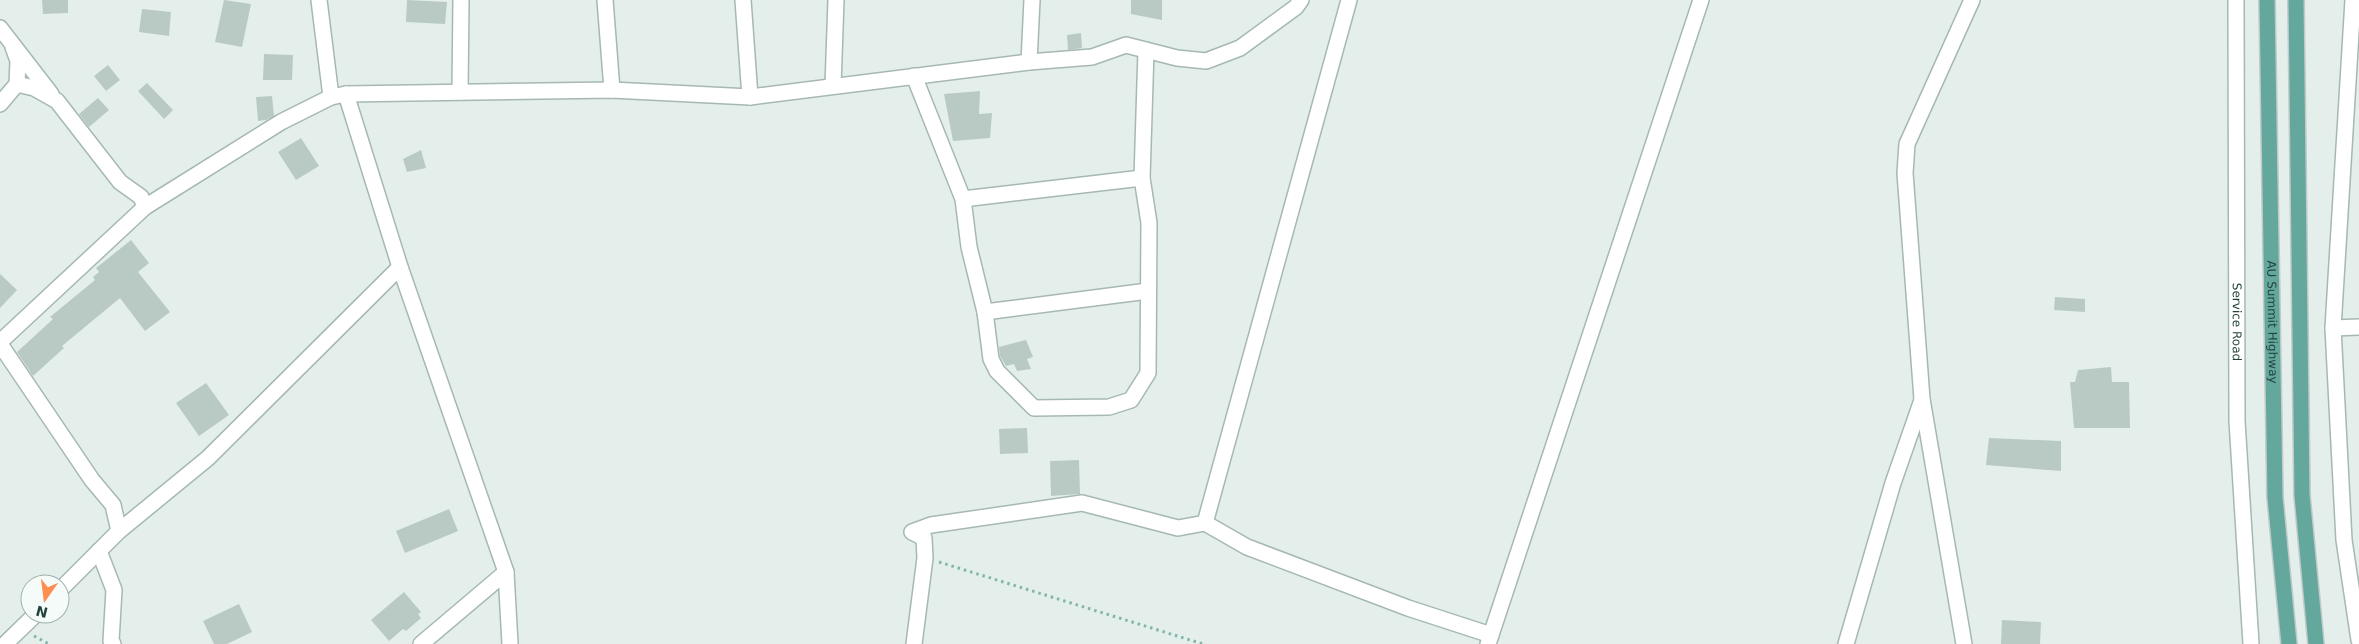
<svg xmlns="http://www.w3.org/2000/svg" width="2359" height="644" viewBox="0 0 2359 644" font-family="'DejaVu Sans',sans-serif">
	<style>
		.building { fill: #b9cac4 }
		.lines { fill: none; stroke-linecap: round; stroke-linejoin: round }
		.minor-casing { stroke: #a6b8b3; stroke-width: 18 }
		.primary-casing { stroke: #c1cac9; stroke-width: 18 }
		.path { stroke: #81b5aa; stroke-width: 3; stroke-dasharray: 2.5 4; stroke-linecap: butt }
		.minor { stroke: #fff; stroke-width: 15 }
		.primary { stroke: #64a89d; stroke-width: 15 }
		.labels { text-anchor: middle; stroke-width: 4.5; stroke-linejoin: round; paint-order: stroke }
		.street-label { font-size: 12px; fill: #21433d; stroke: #f5fbf8 }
	</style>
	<rect width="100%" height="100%" fill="#e4efeb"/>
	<path class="building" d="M42,0h26v13l-25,1z
		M224,0l27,4 -9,43 -27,-5z
		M407,0l40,2 -2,22 -39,-2z
		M1131,0h31v20l-31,-6z
		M142,9l29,3 -2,24 -30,-4z
		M1081,33l1,15 -14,2 -1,-15z
		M264,54l29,1 -1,25h-29z
		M108,65l12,15 -14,11 -12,-15z
		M147,83l26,27 -9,9 -26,-28z
		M980,91l-1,23 13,-1 -2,25 -37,3 -9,-47z
		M272,96l2,20 -8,4 -8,1 -2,-24z
		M98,98l11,12 -20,17 -10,-13z
		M301,138l18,28 -23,14 -18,-28z
		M421,150l5,18 -19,4 -4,-13z
		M131,240l18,23 -11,9 32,40 -25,19 -25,-33 -58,48 2,2 -31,28 -16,-24 36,-33 -3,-2 45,-37 -2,-3 6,-5 -3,-4z
		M0,274l17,16 -17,18z
		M2055,297l30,2v13l-31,-2z
		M1026,340l7,17 -6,2 4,10 -14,2 -3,-7 -8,2 -6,-10 -1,-9z
		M2111,367l1,15h17l1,46h-56l-4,-46h5l3,-12z
		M206,383l23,32 -30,21 -23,-33z
		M1027,428l1,25 -28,1 -1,-25z
		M1989,438l72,3v30l-75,-6z
		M1079,460l1,34 -29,2 -1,-35z
		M449,509l9,22 -53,22 -9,-22z
		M404,592l17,20 -3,2 3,4 -15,13 -3,-2 -14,12 -18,-21z
		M239,604l13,28 -25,12h-13l-11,-23z
		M2002,620l39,2 -1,22h-39z"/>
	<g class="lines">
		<g class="minor-casing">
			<g id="minor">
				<path d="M319,0l12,97"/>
				<path d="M605,0l7,90"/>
				<path d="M743,0l7,97"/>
				<path id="s1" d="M2236,0l1,421 14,223"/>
				<path d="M2353,0l-20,328 11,212 15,100"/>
				<path d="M0,28l51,66"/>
				<path d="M1029,62l3,-62"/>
				<path d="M914,76l49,123 6,48 16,65 6,47 6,12 37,37 75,-1 22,-7 17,-27 1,-150 -7,-45 4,-128"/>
				<path d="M833,86l3,-86"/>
				<path d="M460,92l1,-92"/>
				<path d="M346,94l54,173 106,305 4,72"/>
				<path d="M0,104l17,-20 1,-23 -5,-14"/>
				<path d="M963,199l179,-21"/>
				<path d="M145,207l136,-85 50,-25 15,-3 266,-4 138,7 279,-35 63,-5 34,-12 51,13 29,3 34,-13 56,-41 5,-7"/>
				<path d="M985,312l163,-21"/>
				<path d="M2333,328l26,-1"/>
				<path d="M0,342l145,-135 -4,-10 -21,-15 -63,-81 -23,-13 -17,-4"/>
				<path d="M0,344l92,136 21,25 6,26"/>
				<path d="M1205,523l42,24 161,61 83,27"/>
				<path d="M99,551l15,39 -3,51 2,3"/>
				<path d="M60,590l59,-59 89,-73 192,-191"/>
				<path d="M5,644l31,-30"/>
				<path d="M421,644l85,-72"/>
				<path d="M914,644l11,-86 -1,-20 -12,-6 19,-7 151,-22 96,25 27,-5 144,-523"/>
				<path d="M1488,644l213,-644"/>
				<path d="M1846,644l47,-161 29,-83"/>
				<path d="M1964,644l-42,-245 -17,-226 2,-29 65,-144"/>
			</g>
		</g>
		<g class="primary-casing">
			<g id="primary">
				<path id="s2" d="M2267,0l8,497 14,147"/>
				<path d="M2296,0l6,495 14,149"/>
			</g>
		</g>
		<path class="path" d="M939,562l264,82
			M34,636l15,8"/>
		<use href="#minor" class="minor"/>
		<use href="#primary" class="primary"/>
	</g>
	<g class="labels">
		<g class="street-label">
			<text dy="4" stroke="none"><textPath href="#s1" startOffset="322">Service Road</textPath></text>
			<text dy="4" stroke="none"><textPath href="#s2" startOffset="322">AU Summit Highway</textPath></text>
		</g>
	</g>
	<g transform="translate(45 599) rotate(194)"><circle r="24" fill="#f5fbf8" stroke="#a0b1ad"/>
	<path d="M0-4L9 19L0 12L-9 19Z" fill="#fe8d52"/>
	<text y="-8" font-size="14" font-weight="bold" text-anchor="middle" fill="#21433d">N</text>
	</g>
</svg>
